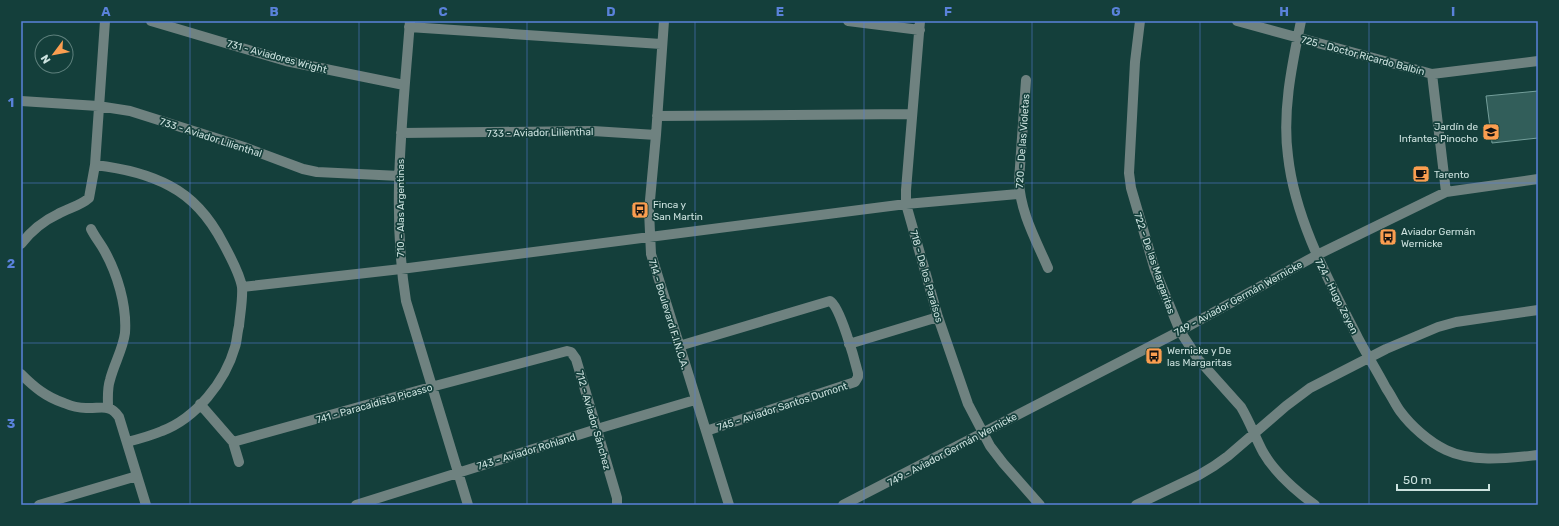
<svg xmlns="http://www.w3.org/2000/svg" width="1559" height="526" viewBox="0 0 1559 526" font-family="Rubik,sans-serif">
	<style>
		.building { fill: #325e5a; stroke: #749f9b }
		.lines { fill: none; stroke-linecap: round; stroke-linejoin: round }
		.minor { stroke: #6f8280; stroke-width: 10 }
		.grid { fill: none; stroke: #5a82da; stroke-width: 1; stroke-opacity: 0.55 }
		.labels { text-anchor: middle; stroke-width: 3.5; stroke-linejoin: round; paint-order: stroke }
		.street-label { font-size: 10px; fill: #cce2df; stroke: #143f3b }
		.poi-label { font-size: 10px; fill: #cce2df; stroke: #143f3b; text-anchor: start }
		.neatline { fill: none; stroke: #5a82da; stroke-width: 1.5 }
		.grid-label { font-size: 13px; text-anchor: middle; font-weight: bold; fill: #5a82da }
	</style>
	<rect width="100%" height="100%" fill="#143f3b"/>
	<path class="building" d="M1538,91v47l-46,5 -6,-47z"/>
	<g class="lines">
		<path class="minor" d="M151,21l135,40 118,24
			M410,21c-7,93 -19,187 -4,280l62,204
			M664,21l-8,114 -7,76 2,43 78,251
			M848,21l72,9
			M920,21l-14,169v14l32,113 30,87 22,42 13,17 37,42
			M1140,21l-5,41 -6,111 2,15 24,82 25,61 18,28 43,48c9,15 14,30 22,45 12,21 33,39 52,53
			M1237,21l195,53 106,-13
			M1301,21c-9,44 -19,90 -13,135 7,64 41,125 70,182 9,17 19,33 28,50 5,7 9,16 14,23 11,15 29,31 46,39 27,13 63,8 92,5
			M409,27l252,17
			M1432,74l14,118
			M1026,80l-7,101c1,31 17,59 29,87
			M21,101l77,5 32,5 114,36 59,22 14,3 83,4
			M657,116l255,-2
			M401,133l192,-2 63,4
			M95,165l10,-144
			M91,229c4,8 9,14 13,21 13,23 23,55 21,83 -2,16 -11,31 -15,47 -3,9 -2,18 -2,27
			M21,244c10,-13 22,-23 37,-30 11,-6 22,-8 31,-16l6,-33c26,3 51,8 75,21 23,12 41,34 53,57 6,11 17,32 19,44 1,12 -2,27 -3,39 -2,7 -2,15 -4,21 -10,35 -39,71 -73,84 -12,5 -23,8 -35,11
			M242,287l159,-18 505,-65 113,-10
			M849,344l89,-27
			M679,346l151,-45c10,5 25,60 28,72v4l-3,5 -149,49
			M21,374c13,13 25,23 43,29 7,3 14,5 22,5 14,1 24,-5 33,9l27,88
			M200,404l33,38 198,-55 136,-36 4,1 5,7 41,139v7
			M233,442l6,20
			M39,505l98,-29
			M356,505l241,-76 98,-29
			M843,505l337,-174 137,-76 129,-63 92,-13
			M1136,505l63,-30 15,-9 14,-10 58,-50 24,-18 76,-39 52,-22 18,-5 82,-12"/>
	</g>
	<path class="grid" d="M190,21v484M359,21v484M527,21v484M695,21v484M864,21v484M1032,21v484M1200,21v484M1369,21v484M21,183h1517M21,343h1517"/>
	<defs>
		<g id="school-square" transform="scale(0.9)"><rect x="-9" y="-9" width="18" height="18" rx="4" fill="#fb9e50" stroke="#143f3b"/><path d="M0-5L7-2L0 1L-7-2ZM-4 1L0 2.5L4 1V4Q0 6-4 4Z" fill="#111"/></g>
		<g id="cafe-square" transform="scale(0.9)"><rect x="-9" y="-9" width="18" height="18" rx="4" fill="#fb9e50" stroke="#143f3b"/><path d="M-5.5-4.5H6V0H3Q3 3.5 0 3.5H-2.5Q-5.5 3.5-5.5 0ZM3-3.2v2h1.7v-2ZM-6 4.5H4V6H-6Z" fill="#111"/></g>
		<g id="bus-square" transform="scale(0.9)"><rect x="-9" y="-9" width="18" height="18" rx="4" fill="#fb9e50" stroke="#143f3b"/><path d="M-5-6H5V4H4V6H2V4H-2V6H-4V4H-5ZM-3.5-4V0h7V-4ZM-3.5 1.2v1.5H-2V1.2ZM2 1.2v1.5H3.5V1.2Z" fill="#111"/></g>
	</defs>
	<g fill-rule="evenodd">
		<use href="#school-square" x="1491" y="132"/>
		<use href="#cafe-square" x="1421" y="174"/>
		<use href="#bus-square" x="640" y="210"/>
		<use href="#bus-square" x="1388" y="237"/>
		<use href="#bus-square" x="1154" y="356"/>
	</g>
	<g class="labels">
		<g class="street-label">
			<text transform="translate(1363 55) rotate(15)" y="4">725 - Doctor Ricardo Balbín</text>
			<text transform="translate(277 56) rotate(15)" y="4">731 - Aviadores Wright</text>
			<text transform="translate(540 132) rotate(-1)" y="4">733 - Aviador Lilienthal</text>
			<text transform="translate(211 137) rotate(18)" y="4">733 - Aviador Lilienthal</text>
			<text transform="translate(1022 141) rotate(-86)" y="4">720 - De las Violetas</text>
			<text transform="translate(400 208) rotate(-90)" y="4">710 - Alas Argentinas</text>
			<text transform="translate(1155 263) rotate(71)" y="4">722 - De las Margaritas</text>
			<text transform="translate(927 276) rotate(74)" y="4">718 - De los Paraísos</text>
			<text transform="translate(1337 296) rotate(63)" y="4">724 - Hugo Zeyen</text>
			<text transform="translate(1238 298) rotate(-29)" y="4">749 - Aviador Germán Wernicke</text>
			<text transform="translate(669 314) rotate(73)" y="4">714 - Boulevard F.I.N.C.A.</text>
			<text transform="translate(374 403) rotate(-16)" y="4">741 - Paracaidista Picasso</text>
			<text transform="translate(782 406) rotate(-18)" y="4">745 - Aviador Santos Dumont</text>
			<text transform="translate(594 420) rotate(74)" y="4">712 - Aviador Sánchez</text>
			<text transform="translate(952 449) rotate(-28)" y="4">749 - Aviador Germán Wernicke</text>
			<text transform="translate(526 451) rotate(-17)" y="4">743 - Aviador Rohland</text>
		</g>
		<g class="poi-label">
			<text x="1478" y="130" text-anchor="end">Jardín de<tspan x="1478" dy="12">Infantes Pinocho</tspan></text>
			<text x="1434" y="178">Tarento</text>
			<text x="653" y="208">Finca y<tspan x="653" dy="12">San Martin</tspan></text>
			<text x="1401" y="235">Aviador Germán<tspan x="1401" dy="12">Wernicke</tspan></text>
			<text x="1167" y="354">Wernicke y De<tspan x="1167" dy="12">las Margaritas</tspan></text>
		</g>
	</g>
	<rect width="1559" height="526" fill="none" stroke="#143f3b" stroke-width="44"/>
	<g transform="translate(54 54) rotate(238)"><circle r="19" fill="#143f3b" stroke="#5e807d"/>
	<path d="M0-3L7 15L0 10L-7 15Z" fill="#fb9e50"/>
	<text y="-6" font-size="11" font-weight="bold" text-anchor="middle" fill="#cce2df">N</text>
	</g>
	<path d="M1397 484v6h92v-6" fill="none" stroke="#cce2df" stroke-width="2"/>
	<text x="1403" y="484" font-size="12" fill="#cce2df" stroke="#143f3b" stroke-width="3" paint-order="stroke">50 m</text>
	<rect x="22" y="22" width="1515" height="482" class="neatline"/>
	<g class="grid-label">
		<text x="106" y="16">A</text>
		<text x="274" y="16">B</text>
		<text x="443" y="16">C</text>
		<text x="611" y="16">D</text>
		<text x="780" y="16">E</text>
		<text x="948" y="16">F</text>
		<text x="1116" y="16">G</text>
		<text x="1284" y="16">H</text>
		<text x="1453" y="16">I</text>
		<text x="11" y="107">1</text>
		<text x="11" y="268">2</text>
		<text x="11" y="428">3</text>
	</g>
</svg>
